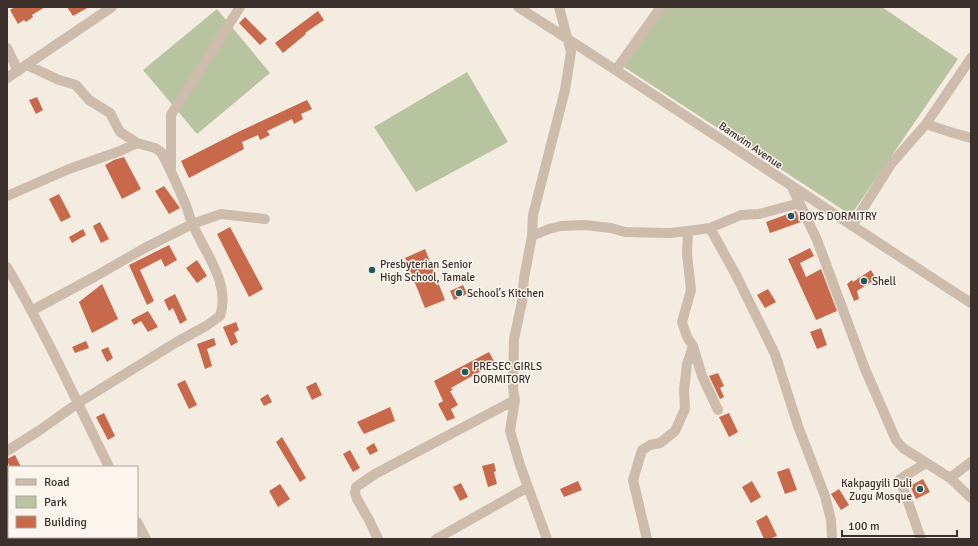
<svg xmlns="http://www.w3.org/2000/svg" width="978" height="546" viewBox="0 0 978 546" font-family="Signika,sans-serif">
	<style>
		.green { fill: #b8c4a0 }
		.building { fill: #c8694b }
		.lines { fill: none; stroke-linecap: round; stroke-linejoin: round }
		.minor { stroke: #cdbbac; stroke-width: 10 }
		.poi-dot { fill: #1f5a5e; stroke: #fbf5ee; stroke-width: 1.5 }
		.labels { text-anchor: middle; stroke-width: 3; stroke-linejoin: round; paint-order: stroke }
		.street-label { font-size: 11px; fill: #3b302b; stroke: #fbf5ee }
		.poi-label { font-size: 11px; fill: #3b302b; stroke: #fbf5ee; text-anchor: start }
	</style>
	<rect width="100%" height="100%" fill="#f4ebe1"/>
	<path class="green" d="M666,7h216l76,52 -107,156 -227,-148z
		M217,9l53,64 -73,61 -54,-64z
		M467,72l41,70 -92,50 -42,-65z"/>
	<path class="building" d="M15,7h30l-13,8 1,2 -7,5 -2,-2 -6,4 -8,-14z
		M67,7h22l-16,9z
		M318,11l6,9 -19,13 1,1 -23,19 -8,-10z
		M245,17l22,22 -7,6 -21,-22z
		M37,97l6,13 -7,4 -7,-14z
		M307,100l5,9 -11,5 2,5 -9,5 -2,-5 -25,12 3,4 -10,5 -2,-5 -16,7 2,7 -55,29 -8,-17 57,-29z
		M124,157l17,32 -19,10 -17,-34 9,-5z
		M164,186l16,22 -11,6 -14,-23z
		M59,194l12,23 -10,5 -12,-23z
		M796,211l5,11 -31,11 -4,-11z
		M100,222l9,17 -8,4 -8,-17z
		M230,227l33,62 -14,8 -32,-63z
		M83,229l3,6 -14,8 -3,-6z
		M169,245l8,15 -12,7 -4,-8 -21,11 14,31 -7,4 -18,-40z
		M810,248l4,8 -14,7 6,14 15,-8 16,42 -21,9 -28,-61z
		M425,249l20,51 -20,8 -20,-50z
		M197,260l10,16 -10,7 -11,-15z
		M871,270l5,9 -19,12 2,8 -5,2 -7,-17 5,-4 1,2z
		M102,284l16,35 -26,14 -13,-31z
		M463,285l4,9 -13,6 -4,-9z
		M768,289l8,13 -11,6 -8,-13z
		M175,294l12,26 -7,4 -7,-16 -4,3 -5,-11z
		M148,311l10,16 -10,5 -7,-11 -7,4 -3,-5z
		M236,322l3,8 -5,3 4,9 -7,4 -8,-19z
		M821,328l6,17 -10,4 -7,-17z
		M214,338l2,7 -9,4 5,17 -7,3 -8,-25z
		M86,341l3,7 -14,5 -3,-6z
		M108,347l5,11 -6,4 -6,-12z
		M489,352l6,11 -44,25 2,2 -3,1 8,14 -7,4 4,9 -8,3 -9,-17 5,-3 -9,-20z
		M718,373l6,13 -4,2 4,9 -4,2 -11,-23z
		M185,380l12,25 -8,4 -12,-25z
		M316,382l6,13 -10,5 -6,-13z
		M268,394l4,8 -8,4 -4,-7z
		M390,407l5,14 -31,13 -7,-12z
		M104,413l11,23 -7,4 -12,-23z
		M729,413l9,19 -9,5 -10,-20z
		M282,437l24,41 -6,4 -24,-40z
		M374,443l4,8 -8,4 -4,-7z
		M350,450l10,18 -7,4 -10,-18z
		M15,455l6,12h-11l-3,-6v-2z
		M494,463l2,8 -2,1 3,12 -9,3 -6,-21z
		M789,468l8,22 -12,4 -8,-22z
		M923,479l7,13 -14,7 -6,-13z
		M578,481l4,9 -18,7 -4,-8z
		M752,481l9,16 -10,6 -9,-16z
		M461,483l7,14 -8,4 -7,-14z
		M280,484l10,15 -12,8 -9,-16z
		M839,489l10,16 -8,5 -10,-16z
		M767,515l10,21 -8,3h-5l-8,-18z"/>
	<g class="lines">
		<path class="minor" d="M518,7c152,97 301,198 453,296
			M7,48l11,23
			M616,70l45,-63
			M7,78l105,-71
			M926,124l24,8 21,6
			M171,169v-54l69,-108
			M792,187l25,53 48,129 31,71 7,8 47,30 21,20
			M7,196l62,-27 51,-18 17,-8
			M852,226l39,-62 35,-40 45,-66
			M710,228l26,47 39,79 23,72 27,70 6,24 1,19
			M688,231l-1,23 4,36 -9,32 5,15 6,9 9,30 16,34
			M532,236l17,-7 12,-3 24,-1 26,3 14,4 45,1 26,-3 14,-2 31,-13 18,-1 41,-11
			M7,267c38,65 69,133 102,200
			M31,311l65,-35 47,-27 49,-25 29,-10 44,5
			M7,451l33,-21 38,-27 97,-60 31,-17 14,-10c11,-32 -15,-63 -27,-91 -3,-5 -4,-11 -6,-17 -8,-19 -16,-38 -26,-56l-6,-4 -18,-5 -17,-11 -10,-19 -21,-13 -13,-15 -17,-5 -32,-15
			M950,478l21,-16
			M137,522l9,17
			M378,539l-9,-19 -12,-21 -2,-6 1,-6 19,-13 140,-74
			M436,539l92,-52
			M547,539l-27,-74 -10,-34 5,-31 -2,-12 1,-49 8,-37 2,-24 8,-42 1,-21 32,-125 6,-38 -12,-45
			M647,539l-14,-59 9,-30 8,-5 10,-2 15,-12 10,-22 -1,-19 3,-26 6,-18
			M921,539l-21,-60 26,-16"/>
	</g>
	<g class="poi-dot">
		<circle cx="791" cy="216" r="4"/>
		<circle cx="372" cy="270" r="4"/>
		<circle cx="864" cy="281" r="4"/>
		<circle cx="459" cy="293" r="4"/>
		<circle cx="465" cy="372" r="4"/>
		<circle cx="920" cy="489" r="4"/>
	</g>
	<g class="labels">
		<g class="street-label">
			<text transform="translate(751 145) rotate(34)" y="4">Bamvim Avenue</text>
		</g>
		<g class="poi-label">
			<text x="799" y="220">BOYS DORMITRY</text>
			<text x="380" y="268">Presbyterian Senior<tspan x="380" dy="13">High School, Tamale</tspan></text>
			<text x="872" y="285">Shell</text>
			<text x="467" y="297">School's Kitchen</text>
			<text x="473" y="370">PRESEC GIRLS<tspan x="473" dy="13">DORMITORY</tspan></text>
			<text x="912" y="487" text-anchor="end">Kakpagyili Duli<tspan x="912" dy="13">Zugu Mosque</tspan></text>
		</g>
	</g>
	<rect width="978" height="546" fill="none" stroke="#3b302b" stroke-width="16"/>
	<rect x="8" y="466" width="130" height="72" fill="#fbf5ee" stroke="#aea6a0"/>
	<rect x="16" y="479" width="20" height="6" fill="#cdbbac" stroke="#aea6a0"/>
	<text x="44" y="486" font-size="12" fill="#3b302b">Road</text>
	<rect x="16" y="496" width="20" height="12" fill="#b8c4a0" stroke="#aea6a0"/>
	<text x="44" y="506" font-size="12" fill="#3b302b">Park</text>
	<rect x="16" y="516" width="20" height="12" fill="#c8694b" stroke="#aea6a0"/>
	<text x="44" y="526" font-size="12" fill="#3b302b">Building</text>
	<path d="M842 530v6h115v-6" fill="none" stroke="#3b302b" stroke-width="2"/>
	<text x="848" y="530" font-size="12" fill="#3b302b" stroke="#fbf5ee" stroke-width="3" paint-order="stroke">100 m</text>
</svg>
